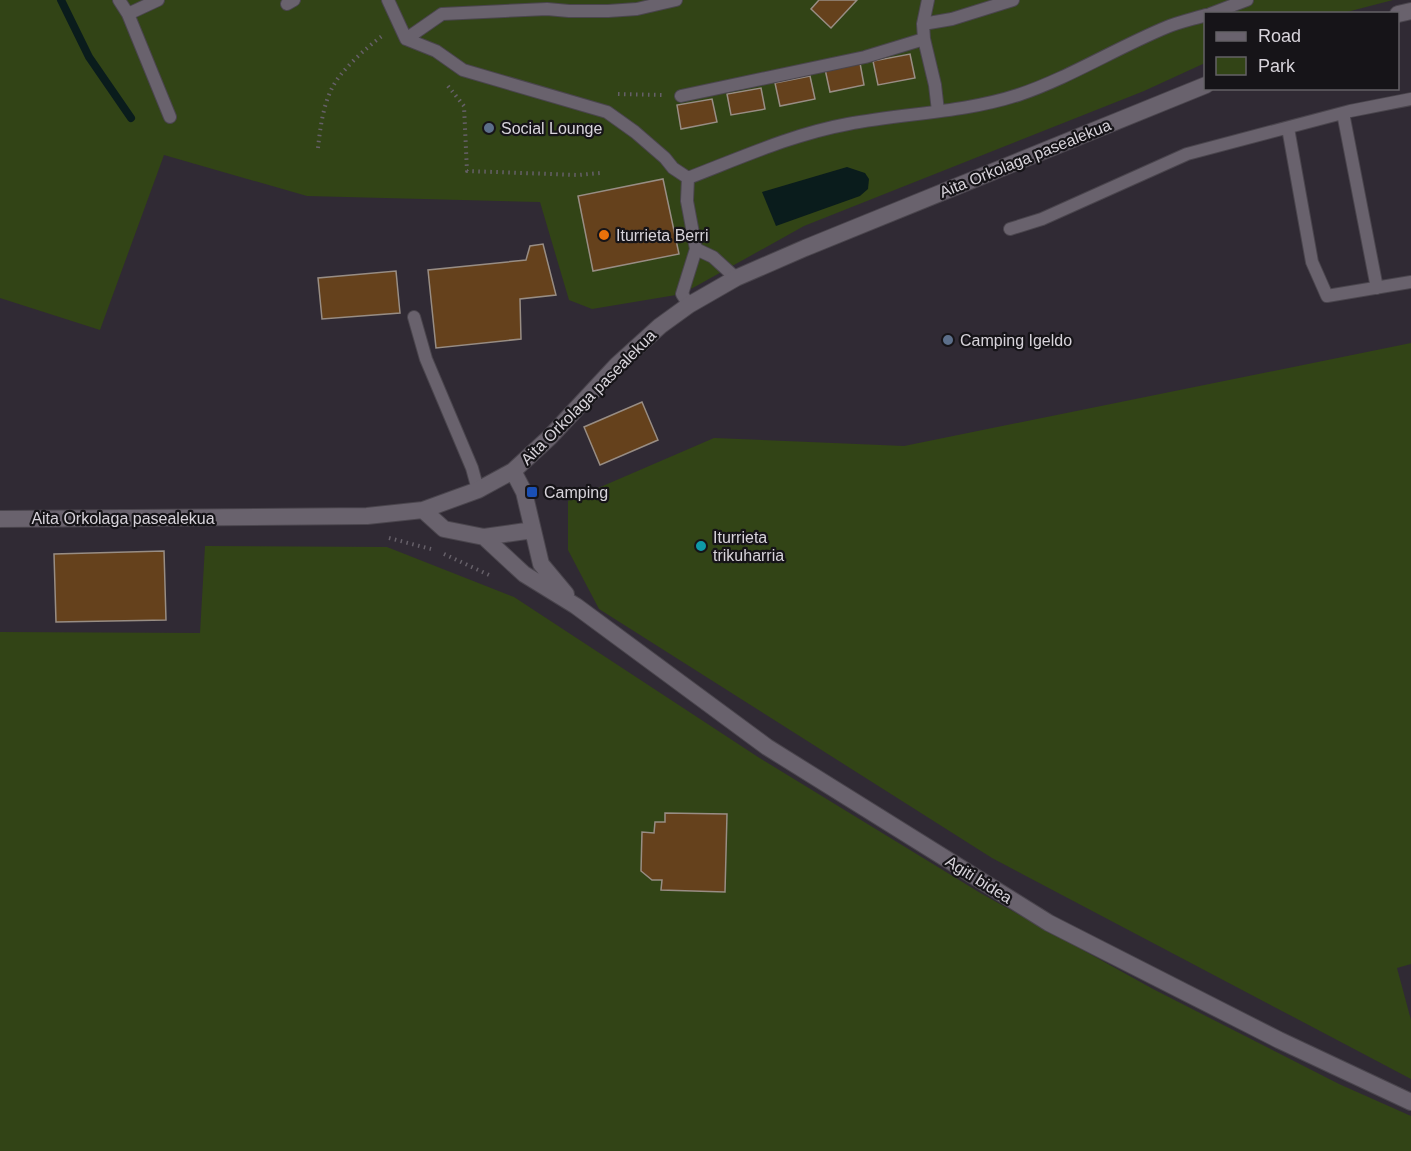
<svg xmlns="http://www.w3.org/2000/svg" width="1411" height="1151" viewBox="0 0 1411 1151" font-family="Helvetica,sans-serif">
	<style>
		.green { fill: #324416 }
		.water { fill: #0a1c1c }
		.lines { fill: none; stroke-linecap: round; stroke-linejoin: round }
		.stream { stroke: #0a1c1c; stroke-width: 8 }
		.building { fill: #65411c; stroke: #988d84; stroke-width: 1.5 }
		.service-casing { stroke: #4a454d; stroke-width: 14 }
		.minor-casing { stroke: #4a454d; stroke-width: 18 }
		.path { stroke: #666069; stroke-width: 4; stroke-dasharray: 1.5 4.5; stroke-linecap: butt }
		.service { stroke: #69626d; stroke-width: 12 }
		.minor { stroke: #69626d; stroke-width: 16 }
		.service-dot { fill: #5c6f8a; stroke: #161418; stroke-width: 2 }
		.food-dot { fill: #e8710a; stroke: #161418; stroke-width: 2 }
		.transit-dot { fill: #1a4fb4; stroke: #161418; stroke-width: 2 }
		.culture-dot { fill: #0f9aa8; stroke: #161418; stroke-width: 2 }
		.labels { text-anchor: middle; stroke-width: 4.5; stroke-linejoin: round; paint-order: stroke }
		.poi-label { font-size: 16px; fill: #d8d4db; stroke: #161418; text-anchor: start }
		.street-label { font-size: 16px; fill: #d8d4db; stroke: #161418 }
	</style>
	<rect width="100%" height="100%" fill="#302a34"/>
	<path class="green" d="M0,0h1393l-50,13 -137,1 -1,49 -61,28 -340,135 -122,68 -90,15 -23,-9 -29,-98 -233,-6 -143,-41 -64,175 -100,-32z
		M1411,343v621l-14,4 14,52v59l-419,-221 -393,-249 -31,-59v-49l146,-63 190,8z
		M205,546l182,1 127,50 244,160 224,137 171,95 186,95 72,32v35h-1411v-519l200,1z"/>
	<path class="water" d="M847,167l18,6 4,6 -1,10 -8,7 -84,30 -14,-34z"/>
	<g class="lines">
		<path class="stream" d="M61,0l28,57 42,61"/>
	</g>
	<path class="building" d="M819,0h38l-26,28 -20,-19z
		M910,54l5,24 -37,7 -5,-24z
		M860,63l4,22 -34,7 -5,-23z
		M810,76l5,23 -35,7 -5,-23z
		M761,88l4,21 -34,6 -4,-21z
		M712,99l5,23 -36,7 -4,-24z
		M663,179l16,75 -86,17 -15,-75z
		M543,244l13,51 -36,4 1,40 -85,9 -8,-78 98,-10 4,-14z
		M396,271l4,42 -78,6 -4,-41z
		M642,402l16,38 -58,25 -16,-38z
		M164,551l2,69 -110,2 -2,-68z
		M665,813l62,1 -2,78 -64,-2 1,-10h-10l-11,-9 1,-39 12,1 1,-11h10z"/>
	<g class="lines">
		<g class="service-casing">
			<path id="service" d="M119,0l9,14 42,103
				M388,0l18,39 30,12 27,19 144,42 28,20 30,26 8,10 15,10
				M928,0l-5,24 1,15 11,46 3,26
				M287,4l7,-4
				M128,14l30,-14
				M1210,14l37,-14
				M923,24l29,-5 61,-19
				M406,39l36,-25 105,-5 22,2h39l29,-2 39,-9
				M681,96l184,-39 59,-18
				M1343,113l34,175
				M1288,128l24,134 15,34 84,-14
				M1010,229l32,-10 145,-65 163,-43 61,-12
				M696,249l17,8 23,21
				M689,305l-7,-11 14,-45 -9,-48 1,-23c52,-20 105,-44 160,-54 56,-11 115,-11 170,-29 51,-17 98,-47 149,-68 12,-5 26,-8 39,-12
				M414,317l12,42 46,109 6,22"/>
		</g>
		<g class="minor-casing">
			<path id="minor" d="M1398,14l13,-3
				M513,471l11,21 17,72 25,30
				M423,510l21,19 40,8 49,-7
				M0,519l367,-3 56,-6 55,-20 35,-19 37,-34 67,-72 43,-39 29,-21 47,-27 69,-30 401,-163
				M484,537l40,37 52,32 191,141 282,176 230,117 132,62"/>
		</g>
		<path class="path" d="M448,86l16,20 3,65 111,4 22,-2
			M618,94l44,1
			M318,148c2,-19 5,-42 14,-60 9,-18 34,-40 50,-52
			M389,538l42,11
			M444,554l45,21"/>
		<use href="#service" class="service"/>
		<use href="#minor" class="minor"/>
	</g>
	<g class="service-dot">
		<circle cx="489" cy="128" r="6"/>
		<circle cx="948" cy="340" r="6"/>
	</g>
	<circle class="food-dot" cx="604" cy="235" r="6"/>
	<rect class="transit-dot" x="526" y="486" width="12" height="12" rx="3"/>
	<circle class="culture-dot" cx="701" cy="546" r="6"/>
	<g class="labels">
		<g class="poi-label">
			<text x="501" y="134">Social Lounge</text>
			<text x="616" y="241">Iturrieta Berri</text>
			<text x="960" y="346">Camping Igeldo</text>
			<text x="544" y="498">Camping</text>
			<text x="713" y="543">Iturrieta<tspan x="713" dy="18">trikuharria</tspan></text>
		</g>
		<g class="street-label">
			<text transform="translate(1025 158) rotate(-22)" y="6">Aita Orkolaga pasealekua</text>
			<text transform="translate(588 397) rotate(-45)" y="6">Aita Orkolaga pasealekua</text>
			<text x="123" y="524">Aita Orkolaga pasealekua</text>
			<text transform="translate(979 879) rotate(32)" y="6">Agiti bidea</text>
		</g>
	</g>
	<rect x="1204" y="12" width="195" height="78" fill="#161418" stroke="#646166" stroke-width="1.5"/>
	<rect x="1216" y="32" width="30" height="9" fill="#69626d" stroke="#646166" stroke-width="1.5"/>
	<text x="1258" y="42" font-size="18" fill="#d8d4db">Road</text>
	<rect x="1216" y="57" width="30" height="18" fill="#324416" stroke="#646166" stroke-width="1.5"/>
	<text x="1258" y="72" font-size="18" fill="#d8d4db">Park</text>
</svg>
